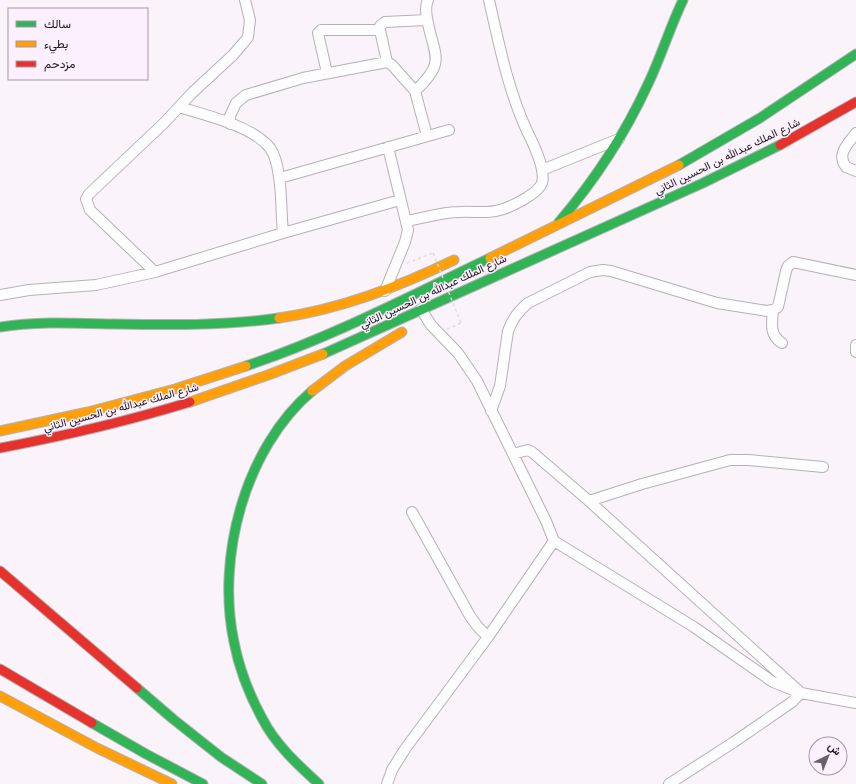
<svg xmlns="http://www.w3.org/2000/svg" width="856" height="784" viewBox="0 0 856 784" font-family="Mulish,Vazirmatn,sans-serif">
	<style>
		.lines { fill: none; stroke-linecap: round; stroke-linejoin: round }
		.street-casing { stroke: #b5b1b5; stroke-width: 12 }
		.fast-casing { stroke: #b5b1b5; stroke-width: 11 }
		.slow-casing { stroke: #b5b1b5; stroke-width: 11 }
		.jam-casing { stroke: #b5b1b5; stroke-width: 11 }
		.path { stroke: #dddbde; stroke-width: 1.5; stroke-dasharray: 3 3; stroke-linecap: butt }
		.street { stroke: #fefdfe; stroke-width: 10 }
		.fast { stroke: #30b455; stroke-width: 9 }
		.slow { stroke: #ff9f0a; stroke-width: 9 }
		.jam { stroke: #e5322d; stroke-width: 9 }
		.path-bridge { stroke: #dddbde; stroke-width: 1.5; stroke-dasharray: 3 3; stroke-linecap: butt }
		.labels { text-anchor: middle; stroke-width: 3; stroke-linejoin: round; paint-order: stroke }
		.street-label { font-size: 11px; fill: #1a151a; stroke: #fdf0fe }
	</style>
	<rect width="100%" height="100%" fill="#faf4fa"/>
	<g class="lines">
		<g class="street-casing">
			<path id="street" d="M387,62l-7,-32v-4l5,-4 42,-2
				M327,73l-9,-40 3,-3h59
				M415,91c33,-30 18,-36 12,-73 -1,-6 -2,-12 1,-18
				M179,107c26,8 74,19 91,41 5,7 8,21 9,29 3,18 2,37 4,56
				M230,124v-8l6,-13 10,-8 57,-17 84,-16 5,3 23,26 12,45
				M856,133c-8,11 -20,21 -10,34l10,4
				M542,170l77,-31
				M280,178l169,-48
				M406,221c18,-3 36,-9 54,-9 13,-1 27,2 40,-2 11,-3 38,-16 42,-27 4,-14 -9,-40 -15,-52 -19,-41 -28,-87 -38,-131
				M155,272l-65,-62 -4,-11 3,-5 75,-71 28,-30 41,-38 12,-14 3,-4 2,-17 -5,-20
				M385,291l20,-49 3,-12 -20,-83
				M0,295l29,-5 67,-5 59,-13 128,-39 117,-33
				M421,309l10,16 27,28 19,28 69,140 8,20 140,86 79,55 28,11 55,10
				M773,310c-1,13 -4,25 9,33
				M856,345v7
				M491,411l9,-25 8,-55c4,-11 10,-20 20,-28l62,-31 13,-2 8,1 106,32 50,8 6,-1 5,-3 8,-36 2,-5 5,-4 63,13
				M513,454l15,-4 4,2 57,49
				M412,512l58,104 8,11 10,10
				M387,784l5,-14 13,-21 83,-112 66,-96
				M669,784l65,-42 58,-40 9,-9 -212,-192 53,-17 88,-24h19l74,7"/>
		</g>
		<g class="fast-casing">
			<path id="fast" d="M679,165l81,-47 96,-64
				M559,222c36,-42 66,-88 89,-138 13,-27 22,-57 35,-84
				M0,327c37,-6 75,-4 112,-3 56,1 112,2 167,-6
				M323,354l380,-171 77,-38
				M246,366c84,-28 164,-70 244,-108
				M312,391c-67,57 -96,166 -78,251 5,26 15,52 28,76 13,26 36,47 57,66
				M137,688l36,31 48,38 41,27
				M92,723l54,31 57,30"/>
		</g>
		<g class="slow-casing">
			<path id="slow" d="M490,258l189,-93
				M279,318c62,-9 119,-31 175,-58
				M312,391l33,-25 57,-34
				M190,402l78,-27 55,-21
				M0,431l88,-19 87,-23 71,-23
				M0,696l97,52 75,36"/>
		</g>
		<g class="jam-casing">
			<path id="jam" d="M780,145l76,-43
				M0,448c64,-12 128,-27 190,-46
				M0,571l137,117
				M0,669l92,54"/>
		</g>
		<path class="path" d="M407,263l26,-10
			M447,329l14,-6"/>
		<use href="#street" class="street"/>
		<use href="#fast" class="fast"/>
		<use href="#slow" class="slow"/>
		<use href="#jam" class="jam"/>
		<path class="path-bridge" d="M433,253l28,70"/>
	</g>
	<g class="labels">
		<g class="street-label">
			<text transform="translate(727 156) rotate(-26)" y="4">شارع الملك عبدالله بن الحسين الثاني</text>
			<text transform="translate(433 291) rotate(-25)" y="4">شارع الملك عبدالله بن الحسين الثاني</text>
			<text transform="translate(121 407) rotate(-15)" y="4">شارع الملك عبدالله بن الحسين الثاني</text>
		</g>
	</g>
	<rect x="8" y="8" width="140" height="72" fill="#fdf0fe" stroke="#a298a3"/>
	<rect x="16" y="21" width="20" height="6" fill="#30b455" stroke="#a298a3"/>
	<text x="44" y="28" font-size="12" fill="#1a151a">سالك</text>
	<rect x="16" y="41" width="20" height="6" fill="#ff9f0a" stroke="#a298a3"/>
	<text x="44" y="48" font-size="12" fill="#1a151a">بطيء</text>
	<rect x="16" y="61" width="20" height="6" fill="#e5322d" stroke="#a298a3"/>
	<text x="44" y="68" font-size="12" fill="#1a151a">مزدحم</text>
	<g transform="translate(828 756) rotate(43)"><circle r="19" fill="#fdf0fe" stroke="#a298a3"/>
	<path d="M0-3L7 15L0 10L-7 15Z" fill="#686368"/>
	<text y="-6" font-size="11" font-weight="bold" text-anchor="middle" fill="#1a151a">ش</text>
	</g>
</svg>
